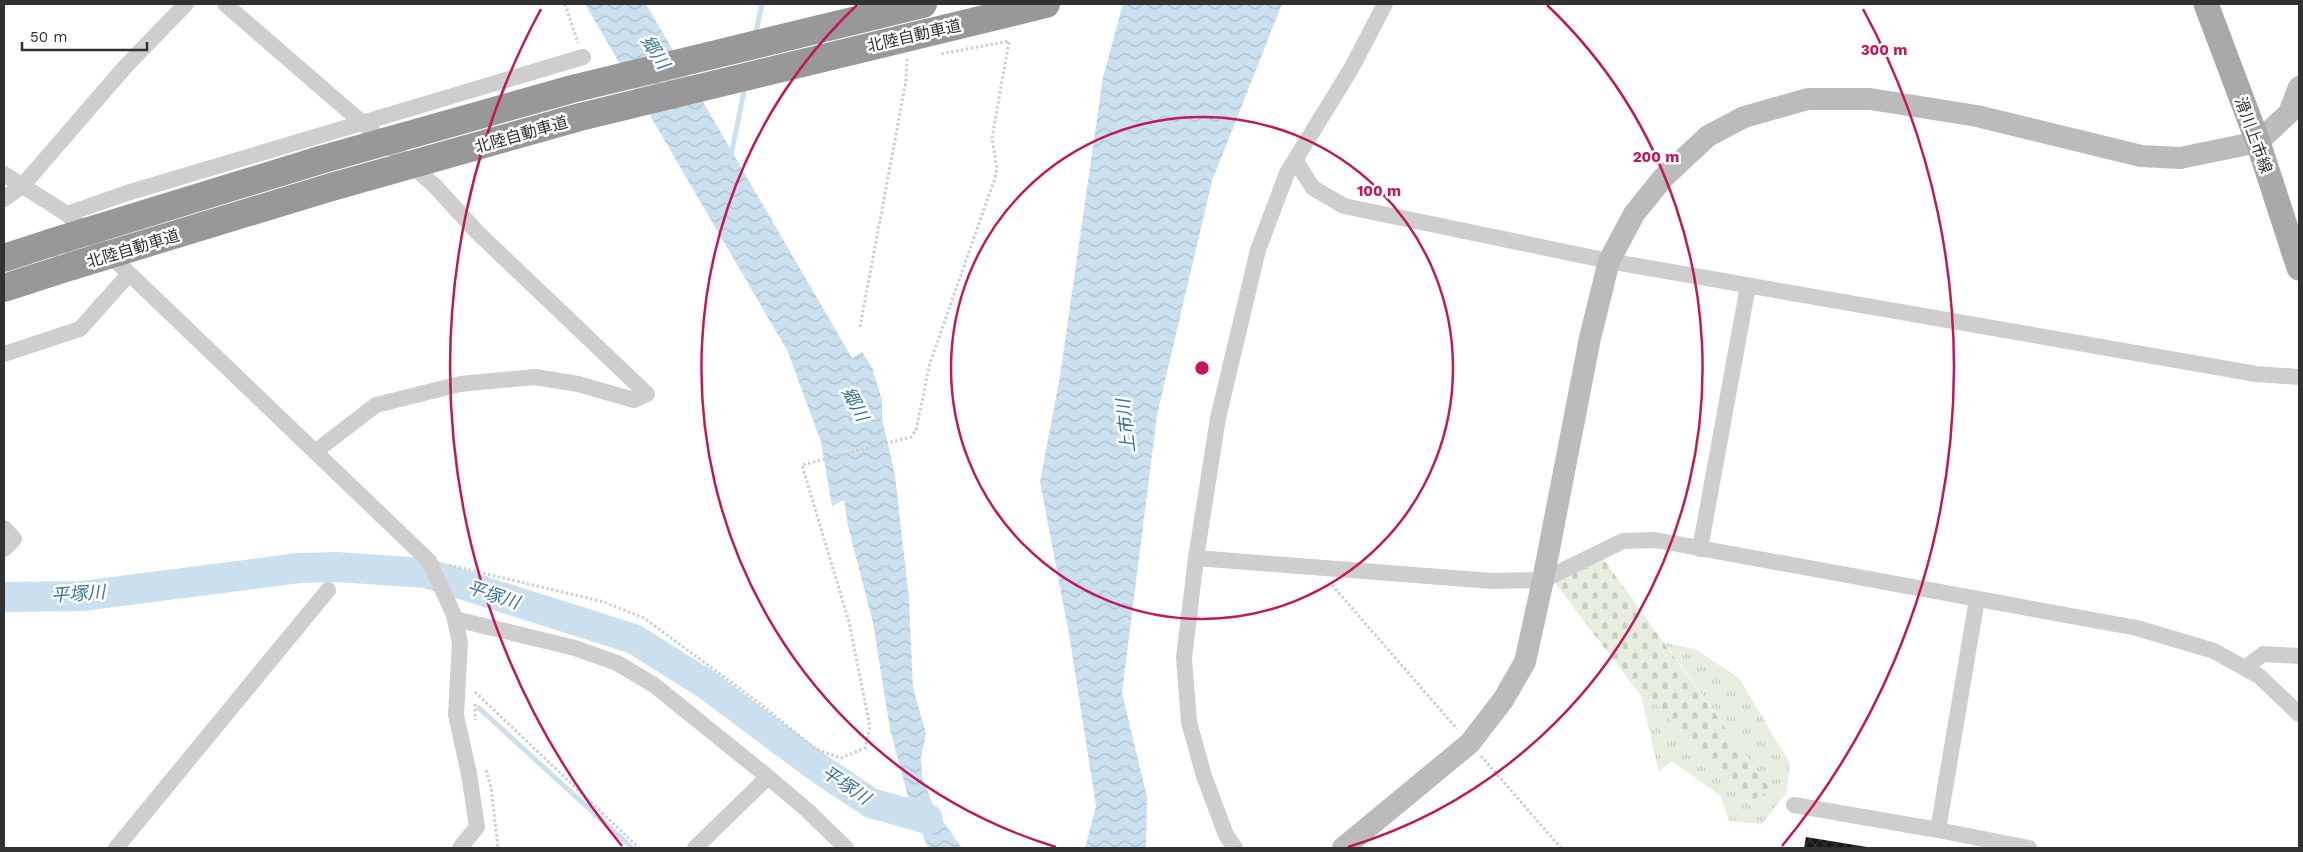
<svg xmlns="http://www.w3.org/2000/svg" width="2303" height="852" viewBox="0 0 2303 852" font-family="'Work Sans','Noto Sans JP',sans-serif">
	<style>
		.grass { fill: url(#grass-tufts) }
		.cemetery { fill: url(#cemetery-stones) }
		.water { fill: url(#water-waves) }
		.lines { fill: none; stroke-linecap: round; stroke-linejoin: round }
		.stream { stroke: #cae0ee; stroke-width: 5 }
		.river { stroke: #cae0ee; stroke-width: 30 }
		.building { fill: url(#building-cross-hatch) }
		.path { stroke: #cecece; stroke-width: 3; stroke-dasharray: 2.5 2.5; stroke-linecap: butt }
		.street { stroke: #cecece; stroke-width: 16 }
		.secondary { stroke: #bbb; stroke-width: 22 }
		.primary { stroke: #a9a9a9; stroke-width: 25 }
		.highway { stroke: #989898; stroke-width: 28 }
		.highway-bridge { stroke: #989898; stroke-width: 28 }
		.ring { fill: none; stroke: #c2185b; stroke-width: 2.5 }
		.labels { text-anchor: middle; stroke-width: 5; stroke-linejoin: round; paint-order: stroke }
		.street-label { font-size: 16px; fill: #313131; stroke: #fff }
		.water-label { font-size: 18px; font-style: italic; fill: #3a7398; stroke: #fff }
		.centre { fill: #c2185b; stroke: #fff; stroke-width: 2.5 }
		.ring-label { font-size: 15px; text-anchor: middle; font-weight: bold; fill: #c2185b; stroke: #fff; stroke-width: 5; stroke-linejoin: round; paint-order: stroke }
	</style>
	<defs>
		<pattern id="grass-tufts" width="24" height="20" patternUnits="userSpaceOnUse" patternTransform="scale(1.25)"><rect width="24" height="20" fill="#e7eedf"/><path d="M3 7l-1-3M5 7V3M7 7l1-3M15 17l-1-3M17 17v-4M19 17l1-3" fill="none" stroke="#c7cdc0"/></pattern>
		<pattern id="cemetery-stones" width="16" height="16" patternUnits="userSpaceOnUse" patternTransform="scale(1.25)"><rect width="16" height="16" fill="#e7eedf"/><path d="M2 7V4a2 2 0 0 1 4 0v3zM10 15v-3a2 2 0 0 1 4 0v3z" fill="#c7cdc0"/></pattern>
		<pattern id="water-waves" width="16" height="10" patternUnits="userSpaceOnUse" patternTransform="scale(1.25)"><rect width="16" height="10" fill="#cae0ee"/><path d="M0 5q4-4 8 0t8 0" fill="none" stroke="#aec1cd"/></pattern>
		<pattern id="building-cross-hatch" width="8" height="8" patternUnits="userSpaceOnUse" patternTransform="scale(1.25)"><rect width="8" height="8" fill="#181818"/><path d="M0 0l8 8M0 8l8-8" fill="none" stroke="#313131"/></pattern>
	</defs>
	<rect width="100%" height="100%" fill="#fff"/>
	<path class="grass" d="M1665,643l30,6 44,29 51,85 -4,30 -24,31 -33,-3 -8,-25 -49,-35 -13,11 -18,-76 15,7 91,102 23,-16z"/>
	<path class="cemetery" d="M1596,549l174,240 -23,16 -91,-101 -15,-8 -86,-113 1,-15z"/>
	<path class="water" d="M585,4h61l206,354 10,-6 10,15 10,33v18l13,57 14,124 4,89 13,46 -5,23 1,20 13,33 27,38h-34l-20,-51 -18,-68 -17,-106 -25,-97 -4,-26 -12,6 -11,-64 -33,-90z
		M1123,4h159l-70,177 -55,234 -35,278 25,104 -1,51h-61l11,-42 -27,-172 -29,-152 20,-106 43,-299z"/>
	<g class="lines">
		<path class="stream" d="M755,36l7,-32
			M731,156l14,-70
			M479,708l153,140"/>
		<path class="river" d="M4,597l78,-1 217,-28 38,-1 89,6 208,66 73,46 110,82 54,36 57,16"/>
	</g>
	<path class="building" d="M1806,837l61,10v1h-63z"/>
	<g class="lines">
		<path class="path" d="M565,4l13,39
			M860,327l46,-246 1,-22
			M449,565l155,37 40,16 110,81 62,50 25,9 24,-10 5,-21 -21,-105 -47,-157 109,-28 5,-7 14,-67 65,-185 2,-10 -5,-30 17,-97 -68,13
			M1332,585l125,144
			M475,692l164,156
			M475,704v16
			M1481,756l80,92
			M486,770l5,17 7,61"/>
		<path class="street" d="M225,4l209,181 43,47 170,162 -13,6 -56,-16 -43,-7 -75,7 -84,21 -60,46
			M1295,160l18,28 31,18 265,55 647,113 43,3
			M4,174l63,40 362,347 25,54 6,28 -4,72 13,59 8,53 -17,21
			M4,199l19,-14 102,-118 61,-63
			M67,214l60,-21 456,-136
			M4,354l76,-25 49,-55
			M4,528l10,11 -10,10
			M1700,549l48,-263
			M1196,558l296,23 51,-1 80,-39 32,-1 482,88 77,23 45,25 40,38
			M1977,599l-39,231 91,18
			M455,619l120,29 42,15 37,22 114,92
			M2245,668l18,-14 36,2
			M1794,805l144,25
			M116,848l212,-258
			M695,848l73,-71 39,33 39,38
			M1235,848l-9,-13 -22,-59 -15,-54 -5,-64 12,-100 22,-140 40,-168 29,-77 64,-104 34,-65"/>
		<path class="secondary" d="M1343,848l127,-105 33,-43 22,-38 18,-82 47,-242 19,-77 25,-47 29,-36 45,-42 36,-19 64,-18h62l107,17 164,40 39,2 78,-16 31,-29 10,-26"/>
		<path class="primary" d="M2206,4l52,138 41,126"/>
		<path class="highway" d="M4,258l46,-15
			M4,288l68,-22"/>
		<path class="highway-bridge" d="M50,243l270,-83 252,-71 351,-85
			M72,266l256,-78 252,-71 466,-113"/>
	</g>
	<g class="ring">
		<circle cx="1202" cy="368" r="251"/>
		<path d="M1056 847A501 501 0 0 1 857 5M1547 5A501 501 0 0 1 1348 847"/>
		<path d="M622 846A752 752 0 0 1 541 9M1863 9A752 752 0 0 1 1782 846"/>
	</g>
	<g class="labels">
		<g class="street-label">
			<text transform="translate(914 35) rotate(-13)" y="6">北陸自動車道</text>
			<text transform="translate(521 134) rotate(-16)" y="6">北陸自動車道</text>
			<text transform="translate(2254 135) rotate(70)" y="6">滑川上市線</text>
			<text transform="translate(133 248) rotate(-17)" y="6">北陸自動車道</text>
		</g>
		<g class="water-label">
			<text transform="translate(655 52) rotate(57)" y="6">郷川</text>
			<text transform="translate(855 404) rotate(62)" y="6">郷川</text>
			<text transform="translate(1126 426) rotate(-96)" y="6">上市川</text>
			<text transform="translate(78 594) rotate(-4)" y="6">平塚川</text>
			<text transform="translate(493 595) rotate(18)" y="6">平塚川</text>
			<text transform="translate(846 785) rotate(34)" y="6">平塚川</text>
		</g>
	</g>
	<circle cx="1202" cy="368" r="8" class="centre"/>
	<g class="ring-label">
		<text x="1884" y="55">300 m</text>
		<text x="1656" y="162">200 m</text>
		<text x="1379" y="196">100 m</text>
	</g>
	<rect width="2303" height="852" fill="none" stroke="#313131" stroke-width="10"/>
	<path d="M22 42v8h125v-8" fill="none" stroke="#313131" stroke-width="2.5"/>
	<text x="30" y="42" font-size="15" fill="#313131" stroke="#ffffff" stroke-width="4" paint-order="stroke">50 m</text>
</svg>
